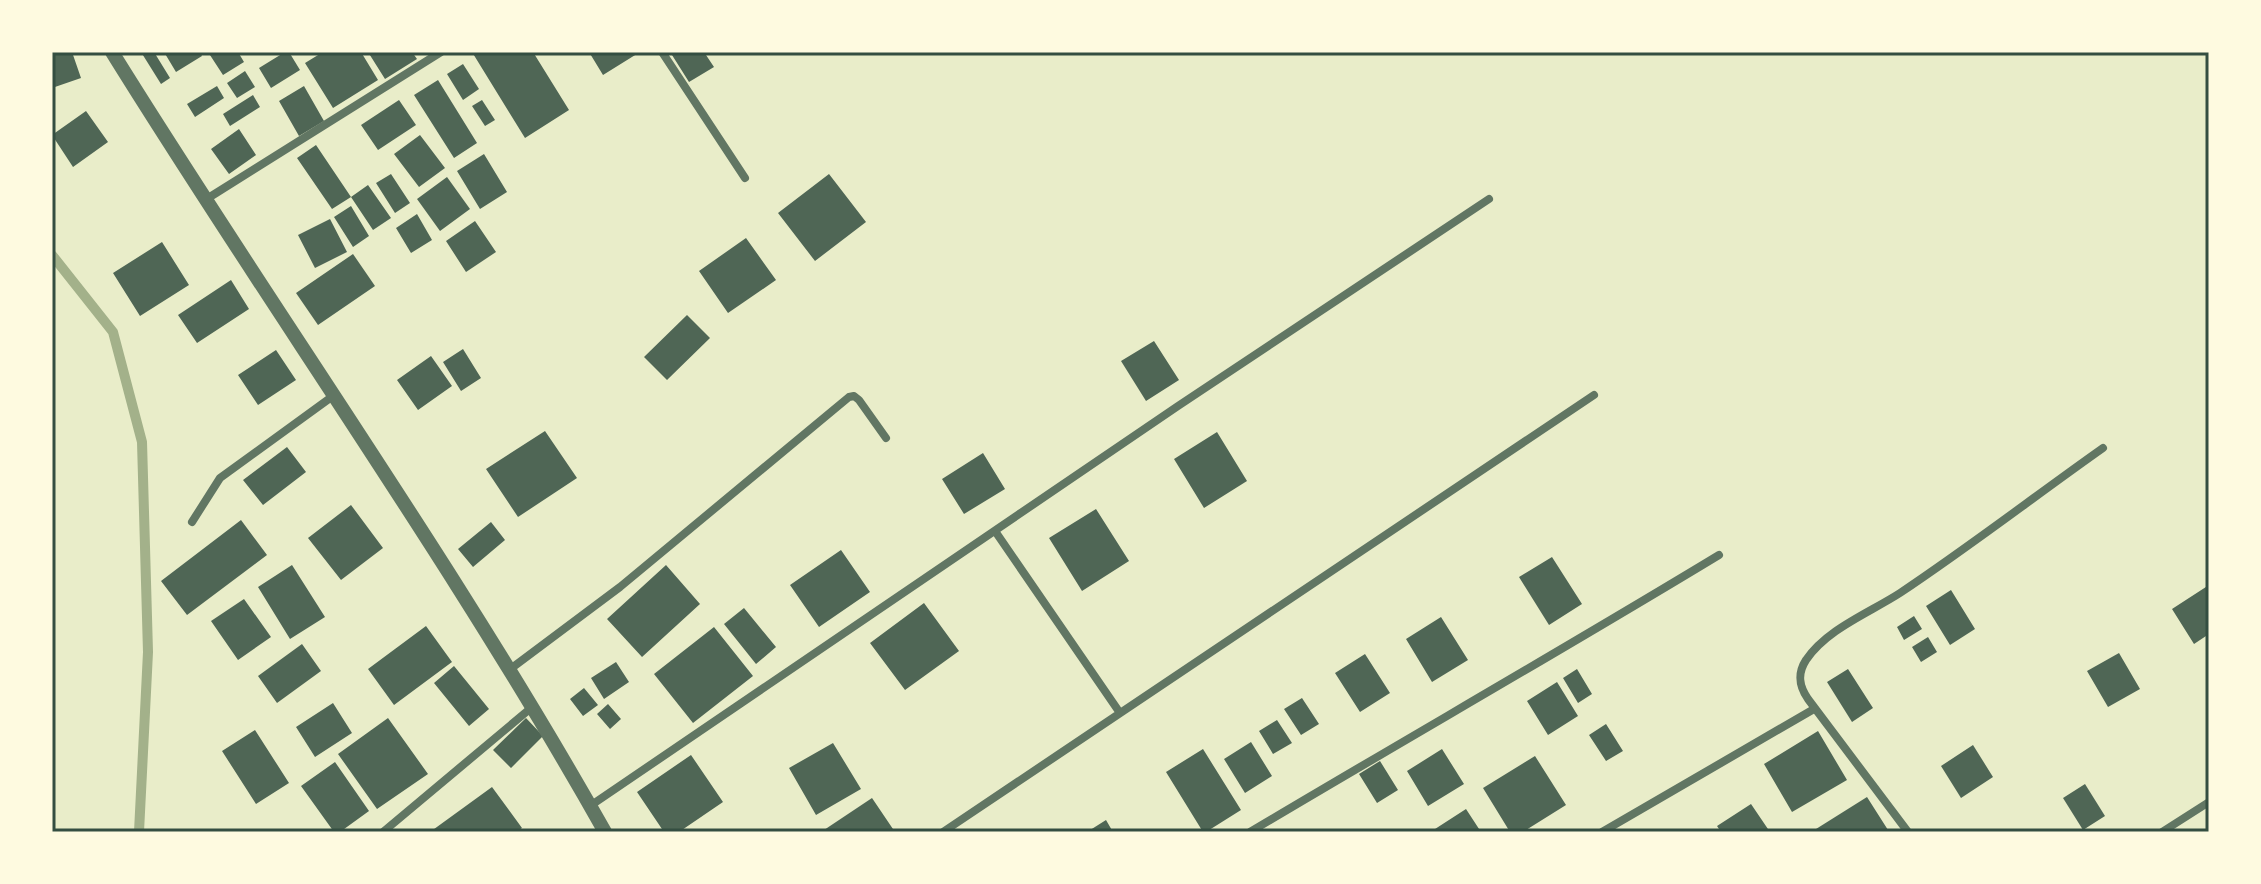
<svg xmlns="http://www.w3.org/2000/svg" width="2261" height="884" viewBox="0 0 2261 884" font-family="Inter,sans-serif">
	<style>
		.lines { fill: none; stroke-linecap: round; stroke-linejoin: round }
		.stream { stroke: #a3b18a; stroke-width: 10 }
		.building { fill: #4f6655 }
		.minor { stroke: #617663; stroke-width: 8 }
		.tertiary { stroke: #617663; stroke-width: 14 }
		.neatline { fill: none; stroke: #344e41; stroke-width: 3 }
	</style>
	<rect width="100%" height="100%" fill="#e9edc9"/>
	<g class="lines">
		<path class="stream" d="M52,255l61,77 29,110 6,210 -9,180"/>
	</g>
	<path class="building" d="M52,52h20l9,26 -29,10z
		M141,52h13l16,26 -9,6z
		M164,52h36l2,4 -26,16z
		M208,52h30l6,10 -21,13z
		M285,52h4l11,18 -29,18 -12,-20z
		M323,52h38l17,28 -45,28 -28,-45z
		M368,52h44l5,7 -32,20z
		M472,52h61l36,58 -44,28z
		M589,52h51l-37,23z
		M677,52h27l10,15 -25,15 -17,-27z
		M463,64l16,25 -16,11 -16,-26z
		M245,71l10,16 -18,11 -10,-15z
		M438,80l39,63 -23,15 -40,-63z
		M217,86l7,12 -29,19 -8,-13z
		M304,86l20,35 -25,15 -20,-35z
		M253,95l7,12 -30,19 -7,-12z
		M399,100l17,25 -38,25 -17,-25z
		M482,100l13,20 -10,6 -13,-20z
		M86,111l22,31 -35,25 -21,-32z
		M239,129l17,26 -27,19 -18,-25z
		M420,135l25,33 -26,19 -25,-33z
		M316,145l35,52 -19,12 -35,-51z
		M484,154l23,38 -27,17 -23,-38z
		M391,174l19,29 -15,10 -19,-30z
		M829,174l37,48 -51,39 -37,-48z
		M447,177l23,32 -30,22 -23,-32z
		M368,185l23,33 -18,12 -22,-33z
		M351,206l18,30 -16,11 -19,-30z
		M417,214l15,26 -21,13 -15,-25z
		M330,219l17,33 -32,16 -17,-33z
		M475,221l21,31 -30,20 -20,-31z
		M746,238l30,42 -48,33 -29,-42z
		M162,242l27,43 -49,31 -27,-43z
		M353,254l22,32 -57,39 -22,-32z
		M231,280l18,29 -52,34 -19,-28z
		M687,315l23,23 -43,42 -23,-23z
		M1154,341l25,39 -33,21 -25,-40z
		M463,349l18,29 -20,13 -18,-29z
		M276,350l20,30 -38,25 -20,-30z
		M431,356l21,30 -34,24 -21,-30z
		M545,431l32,47 -59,39 -32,-48z
		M1217,432l30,49 -43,27 -30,-49z
		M287,447l19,25 -43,33 -20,-25z
		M983,453l22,36 -41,25 -22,-35z
		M351,505l32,43 -42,32 -33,-42z
		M1096,509l33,52 -47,30 -33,-53z
		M241,520l26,35 -80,60 -26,-34z
		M491,522l14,18 -32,27 -15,-18z
		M841,550l29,42 -51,35 -29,-42z
		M1552,557l30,47 -33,21 -30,-48z
		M292,565l33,52 -35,22 -32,-52z
		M666,565l34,39 -58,53 -35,-38z
		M2209,585v49l-15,10 -22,-35z
		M1951,590l24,39 -25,16 -24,-39z
		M244,599l27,38 -33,23 -27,-39z
		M924,603l35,48 -54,39 -35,-47z
		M744,608l32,39 -20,17 -32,-40z
		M1914,616l8,13 -18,11 -7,-13z
		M1441,617l27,43 -36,22 -26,-43z
		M426,626l26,36 -58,43 -26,-36z
		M714,627l39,49 -60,47 -39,-49z
		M1928,637l9,15 -16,10 -9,-15z
		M302,644l19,27 -44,32 -19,-27z
		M2119,653l21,36 -32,18 -21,-36z
		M1365,654l25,39 -30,19 -25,-39z
		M616,662l13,20 -25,17 -13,-21z
		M454,666l35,43 -20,17 -35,-43z
		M1577,669l15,25 -14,9 -15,-25z
		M1848,669l25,39 -21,14 -25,-40z
		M1557,682l21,34 -30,19 -21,-34z
		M584,688l14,17 -15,11 -13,-17z
		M1302,698l17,26 -18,11 -17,-26z
		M333,703l19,30 -37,24 -19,-30z
		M608,704l13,15 -11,10 -13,-15z
		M388,718l40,56 -51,35 -39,-55z
		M526,718l17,18 -32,32 -18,-18z
		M1277,720l15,23 -19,11 -14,-23z
		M1606,724l17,27 -17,10 -17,-26z
		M255,730l34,53 -33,21 -34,-53z
		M1818,731l29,49 -55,32 -28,-48z
		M1251,742l21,34 -27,17 -21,-34z
		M833,743l28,46 -45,26 -27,-47z
		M1973,745l20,32 -32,21 -20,-32z
		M1203,749l38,61 -35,22h-3l-37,-60z
		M1442,749l22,35 -36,22 -21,-35z
		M691,755l32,47 -44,30h-15l-27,-40z
		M1535,756l31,49 -43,27h-13l-27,-44z
		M1380,761l18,29 -21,13 -18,-29z
		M335,762l34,49 -29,21h-6l-33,-46z
		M2085,784l20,32 -22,14 -20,-32z
		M492,787l30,41 -6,4h-86z
		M1867,797l21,33 -4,2h-67l-1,-3z
		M872,798l23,34h-74z
		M1751,804l19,28h-49l-4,-6z
		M1466,809l15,23h-44l-2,-3z
		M1106,820l7,12h-26z"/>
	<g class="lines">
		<path class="minor" d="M662,52l83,126
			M205,200l236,-148
			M192,522l28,-44 113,-82
			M995,531l125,182
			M509,670l111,-83 229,-190 5,-1 5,4 27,38
			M590,806l588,-400 311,-207
			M383,832l148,-124
			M943,832l651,-437
			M1250,832c156,-93 314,-183 469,-277
			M1602,832l212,-123
			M1908,832l-100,-133c-9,-13 -11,-25 -2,-39 21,-31 63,-47 94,-67 69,-46 135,-97 203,-145
			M2162,832l47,-30"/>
		<path class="tertiary" d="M112,52c162,261 342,512 493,780"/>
	</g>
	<rect width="2261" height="884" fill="none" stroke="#fefae0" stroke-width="108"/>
	<rect x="54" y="54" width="2153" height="776" class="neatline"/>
</svg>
